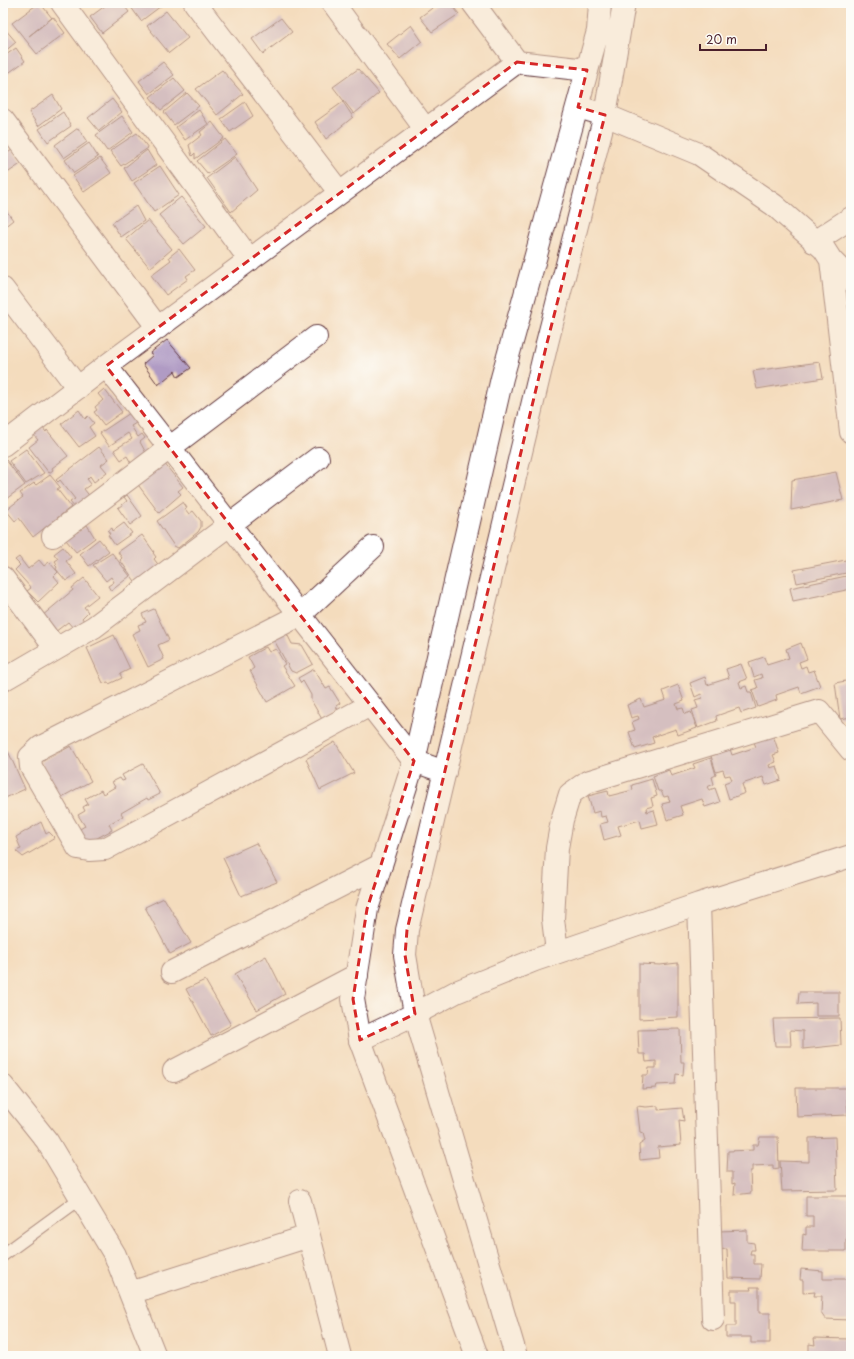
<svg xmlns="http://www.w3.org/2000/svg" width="854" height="1359" viewBox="0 0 854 1359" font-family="'Playpen Sans',sans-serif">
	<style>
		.building { fill: #b09bc4 }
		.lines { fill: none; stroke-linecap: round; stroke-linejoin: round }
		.lane-casing { stroke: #643b41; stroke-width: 14 }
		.street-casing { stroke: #643b41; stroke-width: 24 }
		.secondary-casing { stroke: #643b41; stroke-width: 24 }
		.lane { stroke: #fff; stroke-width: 12 }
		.street { stroke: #fff; stroke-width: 22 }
		.secondary { stroke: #fff; stroke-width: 22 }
		.marked { fill: none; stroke: #d62828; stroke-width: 3; stroke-dasharray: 8 5; stroke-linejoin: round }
	</style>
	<rect width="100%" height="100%" fill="#fdfcf7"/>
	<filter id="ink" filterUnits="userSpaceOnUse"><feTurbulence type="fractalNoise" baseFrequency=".025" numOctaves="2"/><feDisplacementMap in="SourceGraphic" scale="8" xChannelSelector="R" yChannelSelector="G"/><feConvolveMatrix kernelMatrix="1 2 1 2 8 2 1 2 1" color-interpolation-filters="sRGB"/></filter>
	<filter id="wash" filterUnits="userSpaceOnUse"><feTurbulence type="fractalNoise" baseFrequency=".012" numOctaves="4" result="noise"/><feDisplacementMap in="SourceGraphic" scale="16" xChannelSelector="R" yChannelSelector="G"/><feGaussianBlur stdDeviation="0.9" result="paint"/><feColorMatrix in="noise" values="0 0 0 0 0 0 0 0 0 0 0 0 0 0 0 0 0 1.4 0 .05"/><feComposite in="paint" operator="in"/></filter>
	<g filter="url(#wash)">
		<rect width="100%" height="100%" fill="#f4dcbd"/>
		<g id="blocks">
			<path class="building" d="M39,3h1l12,15 -23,18 24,-19 12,16 -28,21 -25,-31z
				M109,3h13l7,9 -27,21 -12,-16z
				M128,3h37l-24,18z
				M439,3h11l9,11 -27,18 -12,-15z
				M166,11l22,27 -19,15 -22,-27z
				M281,18l11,14 -29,22 -11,-15z
				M411,25l11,16 -22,18 -13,-15z
				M5,29l11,13 -13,11v-22z
				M16,48l9,13 -22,16v-20z
				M163,62l11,13 -25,19 -10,-13z
				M358,69l21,24 -25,21 -21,-27z
				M222,70l21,24 -26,21 -21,-26z
				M174,78l11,13 -24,19 -11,-13z
				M187,93l12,13 -25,19 -10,-13z
				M53,95l8,14 -23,17 -9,-14z
				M112,99l10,13 -23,19 -11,-13z
				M245,102l8,14 -23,16 -9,-13z
				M343,102l10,15 -27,22 -11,-17z
				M199,110l9,14 -23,16 -9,-13z
				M63,112l8,14 -23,16 -9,-13z
				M122,116l11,16 -26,19 -11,-16z
				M212,122l12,16 -29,21v-6l-3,3 -3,-11 13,-10 -2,-3z
				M78,128l9,14 -23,16 -9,-13z
				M137,133l11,15 -27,18 -11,-15z
				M225,139l12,15 -29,20 -11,-13z
				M89,143l9,14 -24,16 -9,-13z
				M12,150l10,13 -19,13v-20z
				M147,150l9,15 -24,16 -8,-13z
				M235,157l22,33 -26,22 -24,-34z
				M100,158l11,15 -27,19 -11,-16z
				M160,166l19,29 -25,17 -20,-29z
				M181,197l25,29 -22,18 -25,-29z
				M3,206l10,14 -10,8z
				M136,206l8,15 -23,16 -9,-14z
				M148,220l24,29 -22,19 -24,-29z
				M179,249l16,21 -9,6 2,3 -22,16 -15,-20 20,-15 -2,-3z
				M167,340l24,28 -13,9 -3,-6 -17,14 -15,-21 10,-9 -3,-2z
				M820,362l3,16 -66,11 -4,-18z
				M104,389l18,23 -18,13 -10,-13 3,-2 -2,-3 8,-7 -5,-6z
				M79,410l6,9 3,-3 6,7 -5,4 6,9 -16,11 -18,-23z
				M130,413l6,10 -5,3 7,11 4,-3 3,4 -5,4 6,11 -15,10 -4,-7 -6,4 -7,-10 18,-11 -4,-6 -19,13 -9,-13z
				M42,427l4,5 1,-2 21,26 -16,12 1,2 -4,3 -20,-26 9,-7 -5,-6z
				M99,447l10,12 -8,6 6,7 -13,10 -4,-6 -3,3 4,5 -7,5 7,9 -15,11 -6,-7 5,-3 -15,-19 -2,2 -2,-2z
				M26,449l18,24 -18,11 -17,-23z
				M6,460l19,25 -19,14 -3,-4v-33z
				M164,463l19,24 -5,4 3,3 -22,19 -23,-31z
				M836,472l7,28 -52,10 1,-30z
				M50,475l10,12 -3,2 14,18 -38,30 -14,-19 -4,3 -9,-11 17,-13 -3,-4 14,-10 2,2z
				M127,495l15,21 -12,9 -12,-17 9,-7 -3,-4z
				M183,502l4,6 -2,1 4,5 4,-3 8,10v6l-3,5 -20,16 -4,-2 -17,-25z
				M124,523l8,10 -17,12 -7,-10 2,-1 -2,-3 4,-3 1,3z
				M87,525l8,13 -19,14 -10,-12z
				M142,535l12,17 -1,1 3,4 -2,2 6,8 -23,17 -17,-24 2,-2 -4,-6z
				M99,539l10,12 -20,15 -9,-12z
				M63,547l8,10 -5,4 10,13 -10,7 -10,-12 1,-2 -2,-2 2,-1 -2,-3 3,-2 -4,-5z
				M112,553l18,23 -19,15 -3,-5 6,-4 -3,-5 -5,4 -13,-16z
				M19,557l9,12 11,-9 5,6 5,-4 9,10 -4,4 5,6 -21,20 -11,-11 4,-3 -16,-18 5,-5 -5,-5z
				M851,559v13l-54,11 -3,-13z
				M851,575v14l-58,12 -3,-13z
				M84,578l14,18 -14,11 4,5 -6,6 2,3 -10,8 -6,-7 -13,10 -13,-16 31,-26 -1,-2z
				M154,609l15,31 -11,5 6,14 -16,8 -16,-33 8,-4 -2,-5 8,-3 -4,-8z
				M286,632l6,12 10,1 11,19 -17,9 -5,-2 -17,-31z
				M114,635l16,34 -10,5 2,4 -13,6 -1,-2 -5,1 -16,-35z
				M801,643l6,16 -8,3 2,6 5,-2 2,6 6,-2 6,16 -19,7 -2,-6 -23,8 1,5 -19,7 -6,-17 6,-2 -3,-8 7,-2 -1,-4 -7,3 -5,-15 15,-5 3,8 22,-7 -3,-9z
				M266,647l3,5 7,-3 9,15 -3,2 13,20 -28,16 -17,-31 4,-3 -6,-11z
				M741,664l6,15 -8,3 2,6 5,-2 2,6h3l5,16 -15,5 -2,-5 -23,8 1,5 -19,7 -6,-18 6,-2 -3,-8 7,-2 -1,-4 -6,3 -5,-14 15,-6 2,8 22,-7 -3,-9z
				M314,669l12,20 4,-2 10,16 -4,3 3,6 -16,9 -12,-21v-5l-8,-14 -2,2 -3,-5z
				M851,680v37l-11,2 -5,-36z
				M678,685l6,16 -8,3 2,5 5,-1 2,6 6,-2 6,16 -19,7 -2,-6 -24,8 2,6 -19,6 -6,-17 6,-2 -3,-8 7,-3 -1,-3 -7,2 -4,-13 14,-6 3,8 22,-7 -3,-9z
				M773,735l6,18 -6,2 3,7 -7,3 1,3 7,-2 4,14 -15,5 -3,-8 -21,7 3,9 -16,6 -5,-16 8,-3 -2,-5 -5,1 -2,-6 -7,2 -5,-16 19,-7 2,6 24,-8 -2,-5z
				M335,742l19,31 -34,17 -14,-31z
				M71,746l20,35 -31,17 -19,-36z
				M8,751l17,38 -22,10v-45z
				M711,758l5,17 -4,2 2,7 -7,3 2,3 6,-2 5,14 -15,5 -3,-8 -22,7 3,9 -16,5 -5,-16 8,-2 -2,-6 -4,1 -3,-6h-3l-5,-15 16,-6 2,6 24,-8 -2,-4z
				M143,764l17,30 -12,6 -1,-2 -26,15 2,3 -14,8 3,6 -26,14 -8,-14 7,-4 -7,-11 7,-4 -2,-4 5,-3 -3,-5 16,-9 2,4 12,-7 -3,-5 8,-4 2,3 3,-1 -3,-5z
				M652,779l5,17 -6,2 2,8 -7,2 1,4 7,-2 4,14 -16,4 -2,-8 -22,6 3,9 -17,5 -4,-16 8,-2 -2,-6 -5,1 -1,-6 -7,2 -5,-17 20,-5 1,5 24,-6 -1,-5z
				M41,822l5,12 3,-2 6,6 -32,19 -7,-6 5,-2 -5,-12z
				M256,843l21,39 -36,14 -18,-38z
				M164,898l27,45 -21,11 -25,-47z
				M266,956l19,38 -28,16 -22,-36z
				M678,963v54l-39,2v-55l21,1z
				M205,980l26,45 -20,11 -25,-47z
				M799,992h40v24h-23v-13l-18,1z
				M840,1018l1,27 -38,4v-18l-13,-1 1,16h-16l-2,-27z
				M680,1029l1,33h3l-1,13 -7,-1 -1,10 -18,1 -1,3 -14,1 1,-14h5l1,-7h7v-7l-10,1 -1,-8h-6l-1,-24z
				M796,1088h50l2,27 -51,2z
				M637,1106l9,1 12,-1v4l24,-2 2,13 -5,-1 2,25 -23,2 1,11 -19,2 -1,-15 6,-4 -2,-8 -3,-1z
				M760,1137h18l1,31 -6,1v-4l-21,1v5h-2l1,22 -17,2 1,-12 -3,1v-12h-5l1,-21 25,-1v-5h5z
				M835,1137l2,53 -55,1 -2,-30 29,1v-24z
				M806,1196h43l2,43h-5v12h-44l1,-17 3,1v-8h7v-11h-7z
				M747,1230v12l7,1 1,7h-4l-1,4h4v10h7l-1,15 -32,-1 -1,-29 -10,1 2,-19z
				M801,1269l22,2v8h27v41l-25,-1 -4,-6 1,-17h-8l1,-4 -12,1v-13h-3z
				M750,1287h9v26h11v30h-19v-6h-25v-11h10v-25h-5v-11h20z
				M814,1338l35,1 1,17h-37l-1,-3 -3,-1v-8l6,1z"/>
		</g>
	</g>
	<g filter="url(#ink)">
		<use href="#blocks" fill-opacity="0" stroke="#643b41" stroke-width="1"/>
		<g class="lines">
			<g class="lane-casing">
				<path id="lane" d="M3,1255l78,-57"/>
			</g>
			<g class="street-casing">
				<path id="street" d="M62,3l188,257
					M195,3l145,190
					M333,3l93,127
					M473,3l44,59 70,8
					M578,107l27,8 94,39 75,51 50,44 7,11 20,20
					M3,120l155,208
					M814,242l37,-24
					M831,260l20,172
					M3,289l75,99
					M106,366l308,395 31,11
					M3,445l103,-79 411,-304
					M53,536l263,-199
					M3,578l53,71
					M3,680l91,-53 224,-169
					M370,705l-265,144 -16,1 -11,-2 -47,-81 -1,-10 11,-10 259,-132 73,-68
					M699,904l14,415
					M557,952l-4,-33 4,-71 5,-28 8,-26 17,-12 232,-71 32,39
					M172,972l209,-107
					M360,1040l55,-26 41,-22 79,-32 164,-56 152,-48
					M174,1071l183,-96
					M3,1086l44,55 68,114 40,101
					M300,1201l40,155
					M130,1293l179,-57"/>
			</g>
			<g class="secondary-casing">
				<path id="secondary" d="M477,1356l-117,-316 -7,-41 14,-90 47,-148 88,-383 96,-347 2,-28
					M516,1356l-101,-342 -10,-59 2,-25 140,-587 58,-228 19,-112"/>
			</g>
			<use href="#lane" class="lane"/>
			<use href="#street" class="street"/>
			<use href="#secondary" class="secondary"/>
		</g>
	</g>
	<path d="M0 0H854V1359H0ZM517,62l70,8 -9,37 27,8 -58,228 -140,587 -2,25 10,59 -55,26 -7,-41 14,-90 47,-148 -308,-395z" fill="#f4dcbd" fill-opacity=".55" fill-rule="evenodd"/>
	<path class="marked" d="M517,62l70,8 -9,37 27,8 -58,228 -140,587 -2,25 10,59 -55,26 -7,-41 14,-90 47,-148 -308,-395z"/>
	<rect width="854" height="1359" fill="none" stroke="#fdfcf7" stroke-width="16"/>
	<path d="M700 44v6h66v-6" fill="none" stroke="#4a1f2b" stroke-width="2"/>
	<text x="706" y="44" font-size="12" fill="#4a1f2b" stroke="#fdfcf7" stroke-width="3" paint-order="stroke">20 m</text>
</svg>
